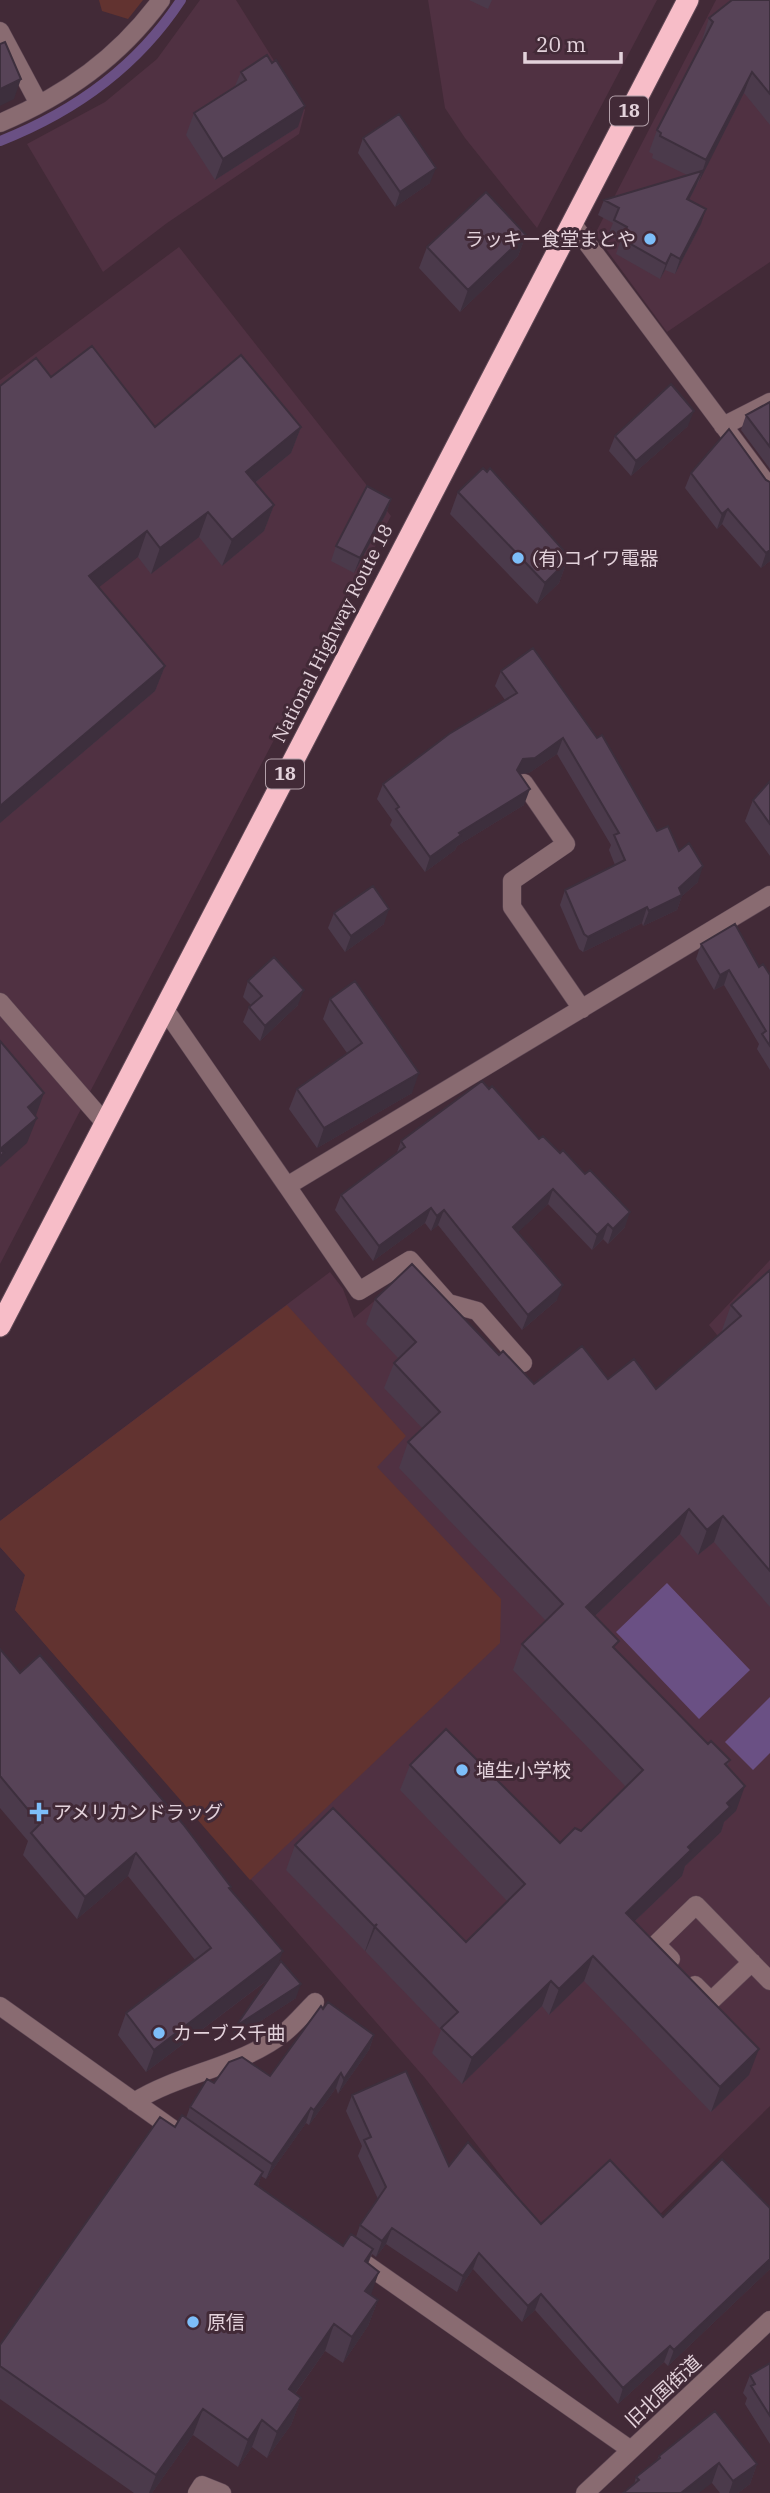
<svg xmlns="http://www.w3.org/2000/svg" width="770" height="2493" viewBox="0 0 770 2493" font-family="'IBM Plex Serif','Noto Sans JP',serif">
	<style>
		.built { fill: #503142 }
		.green { fill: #623330 }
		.water { fill: #6a5084 }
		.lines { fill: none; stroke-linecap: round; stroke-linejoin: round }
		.stream { stroke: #6a5084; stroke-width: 10 }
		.minor-casing { stroke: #5f4855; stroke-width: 19 }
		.highway-casing { stroke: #5f4855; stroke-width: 23 }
		.minor { stroke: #896b71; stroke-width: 18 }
		.highway { stroke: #f7bdc8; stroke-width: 21 }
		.wall { fill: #4b3a4b }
		.shaded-wall { fill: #3d2f3d }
		.building { fill: #574357; stroke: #3d2f3d; stroke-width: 2 }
		.poi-dot { fill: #7dbef9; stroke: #422a37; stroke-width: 2.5 }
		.labels { text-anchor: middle; stroke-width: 6; stroke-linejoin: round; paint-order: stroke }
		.shield { fill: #422a37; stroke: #b3a0aa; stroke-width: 2 }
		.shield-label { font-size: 18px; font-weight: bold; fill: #e3d2db }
		.poi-label { font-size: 19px; fill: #e3d2db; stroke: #422a37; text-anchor: start }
		.street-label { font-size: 19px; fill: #e3d2db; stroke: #422a37 }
	</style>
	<rect width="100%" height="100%" fill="#422a37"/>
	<path class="built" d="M200,0h36l69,110 -6,24 -132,89 -64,49 -76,-128 78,-42 52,-43z
		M428,0h229l-120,228 -72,-90 -20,-30z
		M716,0h54v262l-103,70 -72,-98z
		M179,247l212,269 -391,748v-884z
		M770,1260v846l-183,180 -162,-208 -410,-468 10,-35 -25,-28v-26l330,-249 13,17 11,29 37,-31 197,168 134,-114 -13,-16z"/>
	<path class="green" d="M99,0h44l-15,19 -26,-8z
		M287,1305l119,131 -29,31 124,132 -1,44 -250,237 -235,-270 10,-35 -25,-28v-26z"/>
	<path class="water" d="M667,1583l83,87 -51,49 -83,-87z
		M770,1697v56l-17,17 -28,-28z"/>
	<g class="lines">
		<path class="stream" d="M0,141c74,-29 137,-74 181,-141"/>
		<g class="minor-casing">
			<path id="minor" d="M0,31l39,73
				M0,123c66,-28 119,-66 161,-123
				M572,223l198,265
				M723,426l47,-24
				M524,783l42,61 -54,37v26l70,102
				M0,1002l105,121
				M164,1008l123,178 483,-291
				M287,1186l72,105 51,-31 38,43 29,8 46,52
				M671,1959l-15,-15 40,-39 74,76
				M695,1985l16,16 41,-39
				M0,2006l177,126
				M134,2102c46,-29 107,-35 150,-69 11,-9 21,-21 31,-31
				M360,2260l271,190
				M197,2493l5,-8 20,8
				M585,2493l185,-173"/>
		</g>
		<g class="highway-casing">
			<path id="highway" d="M0,1326l688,-1326"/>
		</g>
		<use href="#minor" class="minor"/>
		<use href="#highway" class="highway"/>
	</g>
	<path class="wall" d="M469,0h23l-4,9z
		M770,0v125l-26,-32 -55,107 12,24 -26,50 -10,-4 -5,9 -44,-25 4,-12 -12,-7 5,-12 -15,-8 6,-15 83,-25 -35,-17 1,-4 -4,-2 8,-22 46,-89 -1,-1 7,-22z
		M272,63l26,64 -83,53 -29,-45 8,-22 41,-27 6,-14z
		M363,138l67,45 -35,24 -37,-54z
		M526,235l-8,21 -58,56 -41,-44 8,-21z
		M51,377l104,50h146l-10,26 -36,30 19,22 -10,26 -42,35 -23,-29 -48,37 -13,-17 -40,30 67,79 -10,25 -155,132z
		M770,402v67l-29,-39 5,-15z
		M688,426l-57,50 -22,-25 6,-15z
		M691,473l75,7 4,2v79l-9,7 -39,-44 -5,5 -32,-41z
		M458,492l109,69 -8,22 -22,21 -87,-90z
		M391,499l-5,15 -32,59 -23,-12 5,-15z
		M501,671l156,160 22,20 19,31 -16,14 -5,14 -34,16 -1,-3 -59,29 -4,-3 -19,-44 5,-15 50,-25 -6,-15 2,-5 -54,-91 -28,19 -10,1 5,31 -67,41 -2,4 -30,22 -35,-47 2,-5 -15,-21 6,-15 122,-84 -10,-14z
		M770,781v75l-25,-35 8,-21z
		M334,913l50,11 -39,28 -17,-24z
		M701,944l58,23 11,8v95l-13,-21 2,-5 -35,-59 -10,5 -18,-31z
		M248,981l50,24 -38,36 -17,-19 6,-15 2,-2 -8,-8z
		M330,999l82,94 -95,55 -28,-39 8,-20 50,-36 -24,-34z
		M539,1139l86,88 -17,17 -5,-5 -11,11 -44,-46 -30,28 39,68 -35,30 -84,-105 -7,6 -6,-8 -52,38 -38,-51 6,-15 55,-40 5,-14z
		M770,1270v337l-56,-65 -16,13 -18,-21 -85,82 21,34 92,94 22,16 -3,7 9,44 -12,11 -3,10 -36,34 -3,10 -47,45 114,154 -38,37 -127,-131 -35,34 -7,-9 -80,78 -30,-31 9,-23 -75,-78v-2l-1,1 -79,-81 9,-25 171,97 41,-41 -107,-111 10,-25 150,78 21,-12 45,-44 -113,-117 9,-26 24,-23 -147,-153 9,-26 15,-13 -39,-41 10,-25 4,-5 -32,-34 9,-25 124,56 35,29 74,-5 48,10 67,-57 -1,-2 9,-25z
		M0,1649l20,24 210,216 49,75 17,34 -65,42 5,-14 33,-47 -123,93 -28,-37 8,-22 69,-53 -67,-84 -51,43 -54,-64 5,-14 -28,-33z
		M323,2009l51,26 -5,15 -31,44 -2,-6 -27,37 -3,-2 -40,56 -5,-3 -3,10 85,60 13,-9 4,-12 18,-26 -20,-43 4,-10 -16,-35 6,-16 97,71 92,58 122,-7 107,-9v61l-102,97 -4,-4 -46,42 -83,-94 -13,12 -49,-53 -16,23 -71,-48 -10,13 -4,-3 -4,10 3,31 7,5 -10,26 -25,37 -18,-12 -30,43 6,4 -10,27 -24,33 -15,-11 -14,20 -45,-32 -41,58h-18l-134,-94v-54l175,-218 11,-9 4,-11 80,-31z
		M770,2363v81l-25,-40 2,-6 -4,-5 7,-18z
		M659,2456l98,8 -7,20 -12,9h-18l-8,-10 -78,2 2,-8 21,-17z"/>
	<path class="shaded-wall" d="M752,72l-8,21 -45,89 7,-22z
		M21,79l-7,20 -14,7v-17z
		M305,106l-7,21 -83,53 8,-21z
		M436,168l-6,15 -35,24 5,-15z
		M702,171l-6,15 -14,28 5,-15z
		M706,209l-5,15 -26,50 5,-15z
		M526,235l-8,21 -58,56 8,-22z
		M671,254l-6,16 -5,9 6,-15z
		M694,411l-6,15 -57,50 5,-15z
		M301,427l-10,26 -55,45 10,-26z
		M391,499l-5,15 -32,59 6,-15z
		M274,505l-10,26 -42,35 10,-26z
		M728,509l-6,15 -5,5 5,-15z
		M208,512l-9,25 -48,37 9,-26z
		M147,531l-9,26 -58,45 9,-26z
		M770,550v11l-9,7 5,-15z
		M565,552l-6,17 8,-8 -8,22 -22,21 8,-21 17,-28z
		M165,666l-10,25 -155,132v-17z
		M563,738l-6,16 -28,19 -12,1v-4l6,-11z
		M530,789l-6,16 -67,41 -2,4 -30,22 5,-15 29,-24z
		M703,866l-5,16 -16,14 -5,14 -34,16 6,-15 30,-23z
		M647,907l-5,16 -59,29 5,-15z
		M389,909l-5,15 -39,28 6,-16z
		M729,970l-5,15 -10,5 6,-15z
		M304,990l-6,15 -38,36 5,-15z
		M419,1073l-7,20 -95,55 7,-20z
		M44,1093l-9,25 -7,-11z
		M37,1118l-10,25 -27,24v-18z
		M553,1189l-5,15 -40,38 5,-15z
		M431,1208l-6,15 -52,38 6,-15z
		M444,1210l-6,15 -7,6 6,-15z
		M630,1212l-5,15 -17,17 5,-15z
		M608,1224l-5,15 -11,11 5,-15z
		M563,1285l-6,15 -35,30 6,-15z
		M689,1509l-9,25 -103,99 9,-26z
		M723,1516l-9,26 -16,13 9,-25z
		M745,1786l-9,25 -12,11 -3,10 -36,34 -3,10 -65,62 9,-25 101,-110z
		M136,1853l-8,23 -51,43 8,-22z
		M377,1924l-11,26 -1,1 9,-25z
		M283,1951l-8,23 -129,98 8,-22z
		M593,1956l-9,25 -35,34 10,-26z
		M551,1981l-9,25 -80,78 10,-26z
		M301,1984l-5,14 -65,42 5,-14z
		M374,2035l-5,15 -31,44 6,-15z
		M759,2049l-10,26 -38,37 9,-25z
		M341,2073l-5,15 -27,37 5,-15z
		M311,2108l-5,15 -40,56 6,-15z
		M263,2172l-10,26 2,-14z
		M392,2228l-6,16 -10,13 6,-16z
		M373,2249l-10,27 2,-15z
		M479,2253l-6,16 -16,23 6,-16z
		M770,2259v10l-102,97 6,-16z
		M379,2272l-9,26 -5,-7z
		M541,2294l-6,16 -13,12 6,-16z
		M378,2300l-10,26 -25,37 9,-26z
		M334,2324l-9,27 -46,65 10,-27z
		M670,2346l-6,16 -46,42 5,-16z
		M301,2398l-10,27 -24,33 10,-26z
		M203,2409l-10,26 -41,58h-3l7,-18z
		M262,2420l-10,27 -14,20 10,-27z
		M719,2463l-7,20 -13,10h-18z
		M757,2464l-7,20 -12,9h-9l4,-12z"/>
	<path class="building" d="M732,0h38v94l-18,-22 -46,88 -46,-24 1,-3 -4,-3 56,-108 -4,-4z
		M5,42l16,37 -21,10v-45z
		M267,55l5,8 4,-3 29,46 -82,53 -29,-46 52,-33 -5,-8z
		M399,114l37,54 -36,24 -37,-54z
		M702,171l-15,28 19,10 -26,50 -9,-5 -5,10 -44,-25 5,-12 -13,-7 5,-12 -15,-8z
		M486,192l40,43 -58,55 -41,-43z
		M92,346l63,81 86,-72 60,72 -55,45 28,33 -42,35 -24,-28 -48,36 -13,-17 -58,45 76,90 -165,140v-420l36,-28 15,19z
		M671,384l23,27 -58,50 -21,-25z
		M770,402v45l-24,-32z
		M729,429l37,51 4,2v68l-4,3 -38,-44 -6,5 -31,-41z
		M483,468l4,4 3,-4 75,84 -3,3 5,6 -22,22 -87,-91z
		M367,486l24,13 -31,59 -24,-12z
		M533,648l64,90 5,-3 55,96 11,-5 11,25 10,-8 14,23 -24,22 3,7 -33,16 -2,-4 -59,30 -4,-3 -19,-44 60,-30 -11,-25 5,-2 -56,-95 -28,20 -12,1 -6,11 13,19 -71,44 2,2 -31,22 -34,-48 3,-2 -16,-23 66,-50 68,-41 -16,-22z
		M770,781v43l-17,-24z
		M373,886l16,23 -38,27 -17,-23z
		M735,924l24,43 4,-3 7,11v71l-8,-12 4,-3 -37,-61 -9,5 -19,-31z
		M274,957l30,33 -39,36 -16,-19 13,-11 -14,-15z
		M355,981l64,92 -95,55 -27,-39 65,-46 -32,-44z
		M0,1041l44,52 -16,14 9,11 -37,31 4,4 -4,3z
		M482,1081l7,8 3,-3 47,53 4,-3 17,17 3,-3 22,24 5,-4 40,42 -17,17 -5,-5 -11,11 -44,-46 -40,38 50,58 -35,30 -84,-105 -7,6 -6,-8 -52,38 -38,-51 64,-48 -4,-6z
		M412,1264l87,91 4,-4 31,33 48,-38 26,33 26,-20 22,30 85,-73 -10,-11 39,-35v301l-47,-55 -16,14 -18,-21 -103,98 33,34 -6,6 95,97 3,-3 19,19 -5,4 20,22 -18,17 3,4 -42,40 3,3 -65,63 133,136 -39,38 -127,-131 -34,33 -8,-8 -79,77 -31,-30 17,-16 -83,-85 2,-3 -3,2 -79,-81 38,-37 133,134 59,-58 -115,-119 36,-36 114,114 15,-15 6,3 62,-61 -121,-126 41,-40 -155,-162 32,-30 -46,-49 22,-21 -41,-43z
		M0,1649l20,24 20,-18 143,169 48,63 -2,1 54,63 -129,99 -28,-37 85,-65 -75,-95 -51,44 -54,-64 9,-9 -40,-48z
		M281,1961l20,23 -65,42z
		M328,2002l46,33 -30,44 -3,-6 -27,37 -3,-2 -39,56 -82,-57 17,-28 7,4 15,-21 13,-5 28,19 51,-70 2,3z
		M406,2071l43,95 19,-24 73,82 69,-64 53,57 59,-58 48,49v51l-96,91 -4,-4 -47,42 -82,-94 -13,12 -49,-53 -16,23 -71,-48 -10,13 -22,-16 26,-38 -22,-47 7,-3 -19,-42z
		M182,2115l81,57 -8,12 88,62 8,-12 22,15 -8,12 14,11 -14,19 13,9 -26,37 -18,-13 -45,65 12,9 -24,34 -15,-12 -14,20 -45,-31 -47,66 -156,-109v-21l160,-228 15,10z
		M770,2363v53l-19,-30 4,-2 -5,-9z
		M715,2411l42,53 -24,17 -14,-18 -38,30h-58l16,-13 -3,-3 24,-19 -1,-2z"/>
	<g class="poi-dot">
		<circle cx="650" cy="239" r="7"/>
		<circle cx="518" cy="558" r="7"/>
		<circle cx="462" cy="1770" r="7"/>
		<path d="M35.5 1801.5h7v7h7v7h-7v7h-7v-7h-7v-7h7z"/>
		<circle cx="159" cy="2033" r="7"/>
		<circle cx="193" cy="2322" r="7"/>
	</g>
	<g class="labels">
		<g class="shield">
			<rect x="610" y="96.5" width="38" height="29" rx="5"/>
			<rect x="266" y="759.5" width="38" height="29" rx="5"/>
		</g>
		<g class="shield-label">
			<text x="629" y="117">18</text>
			<text x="285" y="780">18</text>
		</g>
		<g class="poi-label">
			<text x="636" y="246" text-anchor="end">ラッキー食堂まとや</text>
			<text x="532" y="565">(有)コイワ電器</text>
			<text x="476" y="1777">埴生小学校</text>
			<text x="53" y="1819">アメリカンドラッグ</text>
			<text x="173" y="2040">カーブス千曲</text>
			<text x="207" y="2329">原信</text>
		</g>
		<g class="street-label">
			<text transform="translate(332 633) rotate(-63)" y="7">National Highway Route 18</text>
			<text transform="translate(663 2391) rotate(-43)" y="7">旧北国街道</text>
		</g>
	</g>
	<path d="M525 52v10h96v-10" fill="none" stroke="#e3d2db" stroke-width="3.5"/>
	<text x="536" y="52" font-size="21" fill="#e3d2db" stroke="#422a37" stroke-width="5" paint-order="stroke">20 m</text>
</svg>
